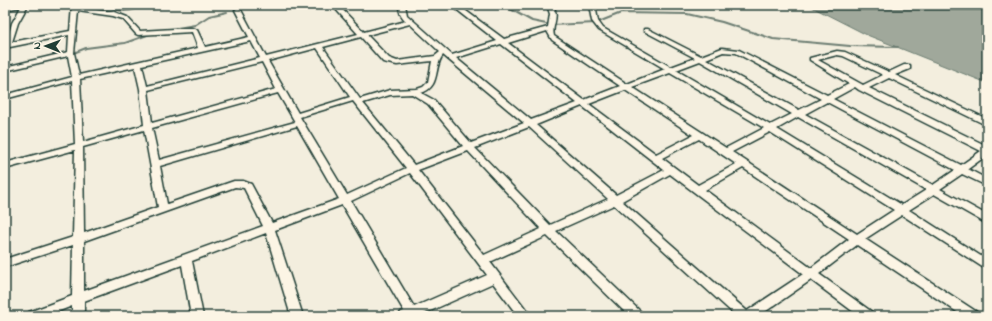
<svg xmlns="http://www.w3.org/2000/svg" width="992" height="321" viewBox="0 0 992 321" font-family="'Indie Flower',sans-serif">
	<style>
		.water { fill: #a0a89b; stroke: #6c7d72 }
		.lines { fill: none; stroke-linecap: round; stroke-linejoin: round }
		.stream { stroke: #6c7d72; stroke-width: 2 }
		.minor-casing { stroke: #1f3d34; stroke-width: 3 }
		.minor { fill: #fcf5e5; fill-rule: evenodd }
	</style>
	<rect width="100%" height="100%" fill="#f3eede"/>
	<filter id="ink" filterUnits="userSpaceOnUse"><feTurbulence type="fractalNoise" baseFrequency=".025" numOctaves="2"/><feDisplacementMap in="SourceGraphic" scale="8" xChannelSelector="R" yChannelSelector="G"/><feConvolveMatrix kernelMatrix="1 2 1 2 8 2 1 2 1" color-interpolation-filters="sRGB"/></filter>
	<g filter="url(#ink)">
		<path class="water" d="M808,5h179v78l-120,-48z"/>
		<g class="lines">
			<path class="stream" d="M105,5c15,9 27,6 43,0
				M503,5l29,16 19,4 45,-2 25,-10 66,1 35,8 51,17 77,7 48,1
				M166,30l29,-5 14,-9 18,-4
				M71,54l15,-6 39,-5 28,-10"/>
			<g class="minor-casing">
				<path id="minor" d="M12,5h16l-10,18 -6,19 58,-11 2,-26h6v3l36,4 13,5 13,14 51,-3 6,2 8,17 44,-10 -14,-27 3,-2 3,2 25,47 92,-23 -26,-29h6l26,27 42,-11c-5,-5 -7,-8 -7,-16h6l2,10 45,40 45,-14 -46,-36h7l46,34 44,-12 2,-13 -3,-9h6c7,14 -2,20 1,31l73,48 38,-15 -66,-39 -7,-9 -3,-16h6l3,16 5,7 68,39 24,-9 -51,-27v-2h4l53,27 21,-8 17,2 88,45 22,-11 -39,-24v-2l27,-7 8,1 44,20 15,-7h6v4l-15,6 92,44v5h-3l-95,-46 -20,10 118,58v9l-19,14 19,10v7l-25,-12 -22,15 47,26v9l-53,-30 -25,16 78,50v10l-85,-55 -37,24 112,73 2,4h-16l-106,-71 -38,29 53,38 2,4h-15l-48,-36 -52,36h-23l-122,-111 -58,26 85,81 2,4h-14l-82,-80 -57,26 41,54h-13l-25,-33 -74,33h-20l2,-4 3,-1 -62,-106 -67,25 28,86h-12l-25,-83 -74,28 11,55h-12l-9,-51 -98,36v15h-12v-10l-25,10h-20l2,-4 43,-16 1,-51 -68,22v-8l68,-22 2,-87 -70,19v-6l70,-19 -3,-63 -67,18v-4l67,-18 -4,-21 -63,15v-4l63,-15 1,-17 -64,13 7,-25 9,-16 -16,3v-4zM78,11l35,5 10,3 13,15 2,1 54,-3 6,16 -119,27 -5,-22zM410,24l30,28 -5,4 -38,5 -8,-3 -22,-23zM547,31l5,9 68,46 -36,14 -76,-57zM361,37l22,25 14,3 35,-4 -4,21 -5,5 -6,2 -27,1 -30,9 -37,-52zM251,41l9,17 -113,28 -5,-21zM501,44l76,59 -46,17 -75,-62zM317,48l33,49 -52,16 -30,-52zM723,52l13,1 85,46 -22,11 -93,-51zM443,55l81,68 -53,20 -37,-43 -13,-7c20,-6 12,-25 22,-38zM837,55l6,1 40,19 -20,10 -45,-25zM700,61l92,53 -22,11 -94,-55zM262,62l14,27 -124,34 -4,-33zM135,67l5,22 4,36 -61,17 -3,-63zM670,73l94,55 -38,20 -94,-61zM855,87l4,3 122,61 -20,14 -128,-66zM625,90l68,45 -37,19 -67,-50zM278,93l17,29 -136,38 -7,-32zM412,94l16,10 35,42 -49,19 -51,-62 27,-8zM353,101l53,67 -59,27 -47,-78zM827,102l128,68 -22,15 -128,-71zM582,106l82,64 -48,25 -80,-70zM798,117l128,73 -24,15 -125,-76zM297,126l42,73 -67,24 -21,-39 -8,-3h-9l-67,23 -7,-38zM529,127l79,72 -58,26 -75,-77zM144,130l14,77 -74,26 -1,-86zM770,132l124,78 -37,24 -125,-82zM699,139l37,25 -38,21 -36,-27zM468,151l73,78 -57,26 -66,-85zM743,168l106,71 -38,29 -106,-78zM410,173l77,102 -73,32 -63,-106zM670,174l133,100 -56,37 -125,-110zM235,187l9,1 19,38 -179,65v-50z"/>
			</g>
			<use href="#minor" class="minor"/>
		</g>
	</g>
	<rect width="992" height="321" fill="none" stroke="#fcf5e5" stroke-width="20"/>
	<rect x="10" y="10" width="972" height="301" fill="none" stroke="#1f3d34" stroke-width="1.5" filter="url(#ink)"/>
	<g transform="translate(46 46) rotate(271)" stroke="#fcf5e5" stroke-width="3" paint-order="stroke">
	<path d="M0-3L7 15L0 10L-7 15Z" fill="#1f3d34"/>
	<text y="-6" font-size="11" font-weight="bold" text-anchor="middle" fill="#1f3d34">N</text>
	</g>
</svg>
